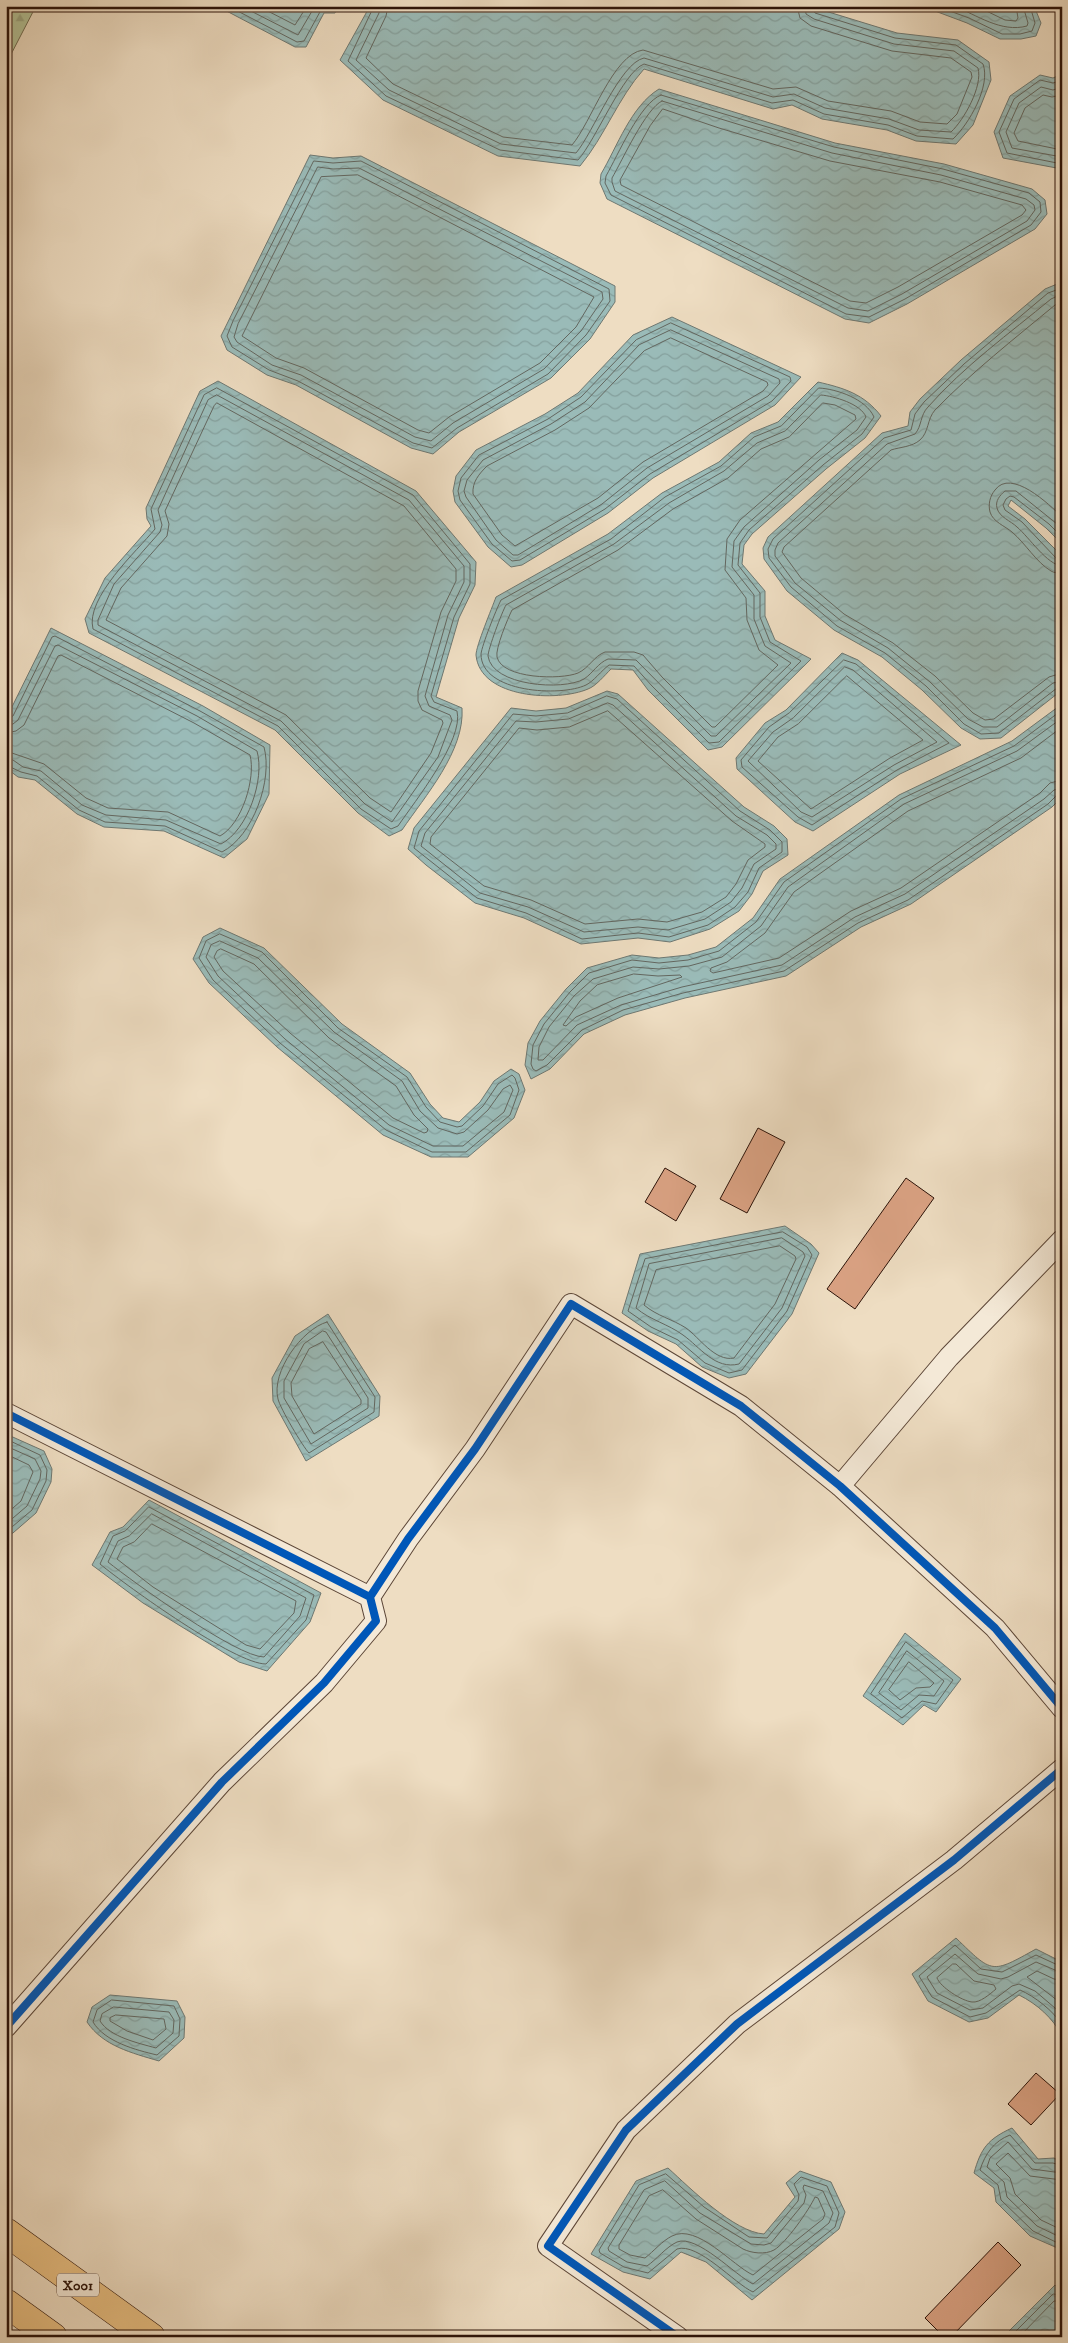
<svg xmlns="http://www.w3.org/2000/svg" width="1068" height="2343" viewBox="0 0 1068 2343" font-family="'IM FELL DW Pica',serif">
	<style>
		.forest { fill: url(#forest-firs); stroke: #706a50 }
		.water { fill: url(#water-waves); stroke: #6e7872 }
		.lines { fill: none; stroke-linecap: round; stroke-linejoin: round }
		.shore { stroke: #636760; stroke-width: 1 }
		.building { fill: #d9a182; stroke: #2c1309 }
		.street-casing { stroke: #5c4637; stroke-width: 22 }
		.primary-casing { stroke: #2c1309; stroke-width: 29 }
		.street { stroke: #f4e9d7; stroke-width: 20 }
		.primary { stroke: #e7be81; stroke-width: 28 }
		.cycleway-casing { stroke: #f4e9d7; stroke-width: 11 }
		.cycleway { stroke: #0057b8; stroke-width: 8 }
		.labels { text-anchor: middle; stroke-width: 4; stroke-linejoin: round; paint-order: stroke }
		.shield { fill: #f4e9d7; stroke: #685347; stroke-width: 1 }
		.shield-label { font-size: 14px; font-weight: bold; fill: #2c1309 }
	</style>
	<defs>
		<pattern id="forest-firs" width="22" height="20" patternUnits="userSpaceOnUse" patternTransform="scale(1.25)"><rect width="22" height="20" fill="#b4c297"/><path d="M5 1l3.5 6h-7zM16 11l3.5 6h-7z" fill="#9ba681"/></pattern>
		<pattern id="water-waves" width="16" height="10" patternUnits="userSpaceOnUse" patternTransform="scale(1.25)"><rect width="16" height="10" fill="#9abbb8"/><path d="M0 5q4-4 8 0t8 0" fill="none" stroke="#85a09d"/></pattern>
	</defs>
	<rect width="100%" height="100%" fill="#eeddc2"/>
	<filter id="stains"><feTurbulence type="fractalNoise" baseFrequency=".004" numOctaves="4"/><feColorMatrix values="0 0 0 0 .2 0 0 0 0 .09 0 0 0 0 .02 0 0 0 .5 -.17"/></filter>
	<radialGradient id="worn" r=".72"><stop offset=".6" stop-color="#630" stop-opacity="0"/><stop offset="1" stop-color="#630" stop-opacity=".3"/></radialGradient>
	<path class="forest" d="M6,6h30l-30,58z"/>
	<path class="water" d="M217,6h121l-3,7h-11l-18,34h-11z
		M370,6h439l88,27 61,7 31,22 2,18 -18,45 -17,19 -40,-3 -29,-11 -65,-11 -30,-14 -19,4 -129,-40c-26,29 -39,67 -64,97l-82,-10 -115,-56 -43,-40z
		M902,6h132l7,17 -5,13 -15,3h-21l-33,-16 -32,-12z
		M1062,74v95l-59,-11 -9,-26 16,-36 30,-21 13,3z
		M659,89l176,54 109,21 88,25 13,11 2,14 -12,15 -128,75 -38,19 -24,-4 -238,-120 -7,-16 1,-9c16,-27 30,-68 58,-85z
		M310,155l23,3 28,-2 254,130v16l-25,37 -39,39 -92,54 -26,22 -22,-6 -115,-63 -29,-10 -40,-25 -6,-14z
		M1062,282v262l-16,-16 -35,-28 -3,6 17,13 37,37v134l-61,48 -21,1 -19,-11 -39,-38 -40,-33 -48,-27 -47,-39 -23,-32 -1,-11 5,-11 114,-104 26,-7 2,-14 10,-13 41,-39 84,-71z
		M672,317l129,60 -26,28 -122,73 -45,35 -86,52 -11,2 -23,-20 -33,-45 -2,-11 3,-15 20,-26 69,-36 33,-21 55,-58z
		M218,381l198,110 60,71 -1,23 -16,33 -23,79 26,11c3,43 -37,88 -60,122l-13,6 -31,-23 -83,-83 -186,-97 -4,-14 20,-41 46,-52 -4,-7 -1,-11 54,-117z
		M818,382c26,6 46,12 63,34l-16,22 -39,31 -74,65 -8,11 -2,19 23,27v25l10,24 36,19 -89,88 -14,3 -60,-60 -15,-20 -22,-1c-7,7 -15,17 -23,20 -30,13 -108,10 -112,-34 0,-9 16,-47 20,-58l112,-63 54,-41 57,-31 32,-29 27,-11z
		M51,628l152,78 67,39 -1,49 -22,45 -23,19 -60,-27 -60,-4 -27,-13 -42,-34 -17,-3 -12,-9v-49z
		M842,653l16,7 103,85 -61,29 -87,57 -18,-9 -58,-53 -1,-11 29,-35 21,-13z
		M607,691l11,3 126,113 30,19 13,13 1,16 -25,16 -11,23 -13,17 -29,18 -40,13 -32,-4 -57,6 -57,-26 -49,-15 -49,-38 -18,-16 6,-21 97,-120 25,3 30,-3z
		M1062,704v93l-10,10 -141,97 -50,23 -75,49 -101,22 -60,17 -41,19 -34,35 -19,10 -6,-14 3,-22 12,-22 26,-32 21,-21 45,-13 27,3 29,-3 28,-8 37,-29 27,-39 119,-84 113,-54z
		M220,928l44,20 78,76 68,49 20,31 13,14 16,4 21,-20 14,-21 17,-12 8,5 6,16 -11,28 -46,39h-37l-48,-22 -106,-88 -68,-64 -16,-24 10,-22z
		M785,1226l26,18 8,9 -27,61 -46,60 -17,4 -27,-11 -26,-23 -28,-13 -26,-18 18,-59z
		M328,1314l52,82 -1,20 -73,45 -33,-60 -1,-23 23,-42z
		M6,1434l38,17 8,18 -1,13 -15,31 -30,26z
		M149,1500l172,93 -11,29 -43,49 -28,-9 -96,-59 -51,-38 18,-33 13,-5z
		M905,1633l56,46 -25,33 -12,-7 -21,20 -40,-29z
		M956,1938c37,36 35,36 80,11l26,13v74c-9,-18 -25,-32 -43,-41l-31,23 -19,4 -41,-21 -16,-27z
		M110,1995l67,6 8,16 -1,21 -25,23c-27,-8 -56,-15 -72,-39l5,-15z
		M1012,2128l26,31 16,-1 8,4v88l-32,-14 -34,-34 -2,-14 -20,-15c7,-25 14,-34 38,-45z
		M668,2168c22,20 66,64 96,66l31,-37 -9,-14 14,-12 31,11 14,30 -6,17 -87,71 -46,-38 -25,-10 -31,27 -27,-7 -32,-18 45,-73z
		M1055,2285l7,7v45h-59z"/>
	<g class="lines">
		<path class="shore" d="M228,6l69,36 7,-1 17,-31 12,-4
			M241,6l57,29 17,-29
			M258,6l37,19 12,-19
			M374,6l-26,55 38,35 114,54 78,10c18,-20 45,-88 66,-96l128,39 21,-3 31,14 64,11 29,11 36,3c16,-15 38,-53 30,-75l-27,-19 -61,-7 -80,-25 -4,-7
			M380,6l-1,7 -23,47 33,30 112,54 75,9c17,-20 44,-90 68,-95l129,39 21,-3 31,14 64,11 30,11 32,2c13,-12 32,-46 27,-64l-24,-17 -60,-7 -80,-25 -8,-5 -1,-8
			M388,6l-2,10 -20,42 27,26 110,53 69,8c19,-22 41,-91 71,-95l130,39 23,-2 32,14 63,10 29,11 27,2 10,-10 15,-37 -1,-5 -20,-14 -59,-7 -81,-25 -11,-8 -3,-12
			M936,6l33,12 33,16h18l12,-3 3,-8 -5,-17
			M954,6c23,9 47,27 73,20l1,-3 -5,-17
			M976,6l29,14 11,1 2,-3 -2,-12
			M1062,80l-9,3 -13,-3 -26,19 -15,33 8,21 55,11
			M1062,87l-9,3 -12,-3 -22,16 -13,29 6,16 50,9
			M661,95l173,52 109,22 86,24 11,9 1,10 -10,13 -126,74 -36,18 -23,-3 -235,-119 -6,-12 1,-7c12,-21 34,-73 55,-81z
			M1062,95l-10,2 -9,-2 -18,13 -11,25 4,8 44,9
			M662,101l170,52 109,22 85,24 8,6 1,5 -8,11 -125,73 -34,17 -20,-3 -233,-117 -3,-9v-4c10,-17 34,-70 50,-77z
			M663,109l56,19 111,33 110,21 82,23 4,5 -4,5 -124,72 -32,16 -16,-2 -229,-116 -1,-5 30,-54z
			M314,161l19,2 28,-2 248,128 1,12 -24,34 -38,39 -91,54 -25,20 -19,-5 -115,-62 -29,-11 -37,-23 -5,-11 6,-15z
			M318,167l15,2 26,-1 243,124 1,7 -22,32 -37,38 -91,54 -22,18 -16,-4 -114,-62 -29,-10 -35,-23 -3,-5 4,-13z
			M358,175l236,122 -18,30 -36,36 -91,54 -20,16 -11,-3 -114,-62 -28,-10 -34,-22 79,-159z
			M1062,288l-14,5 -84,71 -40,38 -9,12 -4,16 -27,8 -111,101 -5,10 1,9 22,29 46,39 48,27 41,33 38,38 17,10 18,-1 58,-45 5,-1
			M1062,294l-11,5c-41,34 -87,67 -123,108 -8,8 -6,19 -13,27l-28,10 -109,99 -3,7v6l20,27 45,37 48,28 42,34 38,37 15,8h14l56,-44 9,-2
			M1062,302l-7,3c-41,34 -83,67 -120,105 -8,9 -6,22 -15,30 -8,7 -20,7 -29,10l-107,97 -2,5 19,26 43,36 49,29 42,33 38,37 12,7 9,-1 55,-42 13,-4
			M671,323l119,54 1,4 -19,20 -122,73 -45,35 -85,51 -8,1 -20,-17 -32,-44 -2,-9 3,-13 18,-23 69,-36 33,-22 55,-57z
			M671,330l108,49 1,4 -12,13 -121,72 -45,36 -84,51h-5l-17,-15 -30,-43 -2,-6 3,-11 16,-20 68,-36 34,-22 54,-57z
			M671,338l96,44 1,3 -5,6 -120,71 -45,36 -83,48 -13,-11 -29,-41c-1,-12 6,-20 14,-28l68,-36 34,-22 55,-57z
			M217,388l196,107 57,69v20l-16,33 -23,79 3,6 23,9c7,29 -42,90 -59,115l-7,3 -30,-20 -83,-83 -185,-97c-8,-31 44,-78 62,-100l-4,-20 53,-114z
			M819,388c18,1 47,11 55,29l-12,17 -39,31 -74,65 -9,13 -2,22 22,28v24l10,25 31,19 -82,81 -10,1 -57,-57 -18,-20 -25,-1c-8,6 -15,16 -23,20 -25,12 -105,8 -105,-31 1,-9 15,-44 20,-54l110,-61 54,-42 56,-31 33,-29 27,-11z
			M217,395l192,105 55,66v16l-16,33 -23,81 4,10 21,9 2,5 -14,37 -46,65 -27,-18 -84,-83 -183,-96v-5l16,-36 46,-52 2,-7 -4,-15 50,-110z
			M821,395c13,1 40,9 45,22l-9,13 -38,30 -75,67 -10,14 -2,26 22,28v24l11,27 26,17 -75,73h-5l-75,-76 -28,-1c-10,4 -15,14 -24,20 -21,12 -92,7 -96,-23 0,-7 14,-44 18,-51l108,-61 55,-41 55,-32 33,-28 28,-12z
			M217,403l187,103 52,63v12l-15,31 -23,79v10l4,9 20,10 1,3 -12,30 -40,59 -21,-14 -84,-83 -180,-95 15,-32 46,-52 2,-12 -4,-13 49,-105z
			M823,403l12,2 20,10 1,4 -116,101 -13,19 -2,31 21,28 1,22 12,30 19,15 -63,62h-3l-50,-50 -19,-22 -9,-3h-29c-11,4 -16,16 -27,21 -17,7 -76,6 -81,-16 -2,-8 11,-39 15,-47l106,-60 55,-41 55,-31 33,-29 28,-12z
			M1062,517c-13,-13 -51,-49 -67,-27 -5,6 -7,14 -5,22 3,10 15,14 22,20 14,12 24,30 39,39 3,2 7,2 11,2
			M1062,528l-46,-37h-11c-5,4 -10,10 -8,17 2,9 14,13 20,19 12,10 30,38 45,39
			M1062,537l-13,-13 -35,-27 -4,-1 -4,3 -3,6 2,5 17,12 34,36 6,1
			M844,660l12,4 93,79 -52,27 -85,55 -14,-8 -56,-50 -1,-7 28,-33 20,-14z
			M845,667l8,3 84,72 -43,23 -82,52 -11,-5 -53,-51 25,-29 20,-14z
			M847,676l76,64 -33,18 -79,51 -53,-48 20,-24 20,-13z
			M607,696l10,3 123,112 30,19 12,12v10l-23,16 -11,24 -13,15 -27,18 -39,12 -31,-4 -56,6 -56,-26 -49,-15 -63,-50 5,-17 94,-117 23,2 31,-3z
			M608,703l5,2 123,111 31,19 9,9v5l-22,15 -12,24 -11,14 -26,17 -37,11 -30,-3 -54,5 -56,-25 -48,-14 -59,-47 4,-13 91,-112 20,1 32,-3z
			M1062,710l-48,36 -113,53 -117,83 -28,40 -37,29 -31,9 -29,3 -27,-3 -43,13 -19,19 -26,32 -11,21 -2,19 2,5 3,2 11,-6 35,-35 41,-20 60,-17 101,-22 74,-48 50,-23 140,-96 9,-9 5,-1
			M608,711l124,110 33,23v3l-17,13 -12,24 -10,13 -24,15 -35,10 -29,-3 -53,5 -54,-24 -47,-14 -54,-42 1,-7 88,-109 18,2 32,-3z
			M1062,718l-45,33 -113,53 -116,83 -27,39 -39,31 -33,9 -30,3 -26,-2 -40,12 -19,17 -25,31 -10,20 -1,13h5l34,-35 44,-20 61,-18 100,-22 73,-48 50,-23 139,-95 10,-9 8,-2
			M6,719l7,-3 39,-79 3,-1 145,75 64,36c9,33 -11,89 -42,105l-57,-26 -60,-4 -26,-12 -42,-34 -16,-4 -15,-7
			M6,726l7,-2 5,-4 37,-74 3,-1 139,71 60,35c8,28 -9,79 -36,93l-55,-24 -60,-5 -24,-10 -41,-34 -18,-4 -10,-7 -7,-2
			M1062,727l-41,31 -113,53 -114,81 -29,41 -38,29 -16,6 -1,3 3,2 66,-15 72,-47 50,-23 139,-95 10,-10 12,-3
			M6,733l10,-2 8,-6 34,-69 3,-1 133,68 56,32c6,23 -8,69 -30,81l-52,-24 -60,-4 -22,-10 -42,-34 -38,-13
			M220,934l42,18 76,76 69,49 19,30 14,15 17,5 5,-1 21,-20 15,-22 14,-9 3,3 4,12 -9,25 -44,37h-34l-46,-22 -106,-87 -67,-63 -14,-22 7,-17z
			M220,941l38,17 76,74 68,49 18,30 18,17 19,6 7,-2 24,-22 15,-21 7,-4 3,5 -9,22 -41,34h-30l-44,-21 -104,-86 -67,-63 -12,-19 5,-12z
			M221,949l33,15 75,74 67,48 18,29 14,14 -1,3 -3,1 -31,-15 -103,-85 -67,-62 -9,-14 3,-6z
			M634,974l24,2 22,-1 2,2 -64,21 -42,19 -10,9 -3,-1 17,-24 17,-16z
			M783,1232l24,15 5,8 -25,56 -45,59 -13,3 -24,-10 -27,-23 -27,-13 -23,-16 17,-52z
			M782,1238l21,14 2,4 -23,52 -43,56c-24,6 -39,-17 -56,-29 -15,-11 -33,-15 -47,-27l13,-44z
			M780,1246l15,10 1,3 -21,45 -41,54c-19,4 -35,-21 -48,-30 -14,-9 -29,-12 -42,-23l12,-35z
			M327,1322l48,75 -1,15 -65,41c-6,-6 -29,-45 -31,-54 -7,-27 24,-70 49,-77z
			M323,1331l3,1 42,66v10l-57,36 -27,-46v-17l20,-37z
			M323,1342l38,58v4l-47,30 -22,-38 -1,-13 18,-34z
			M6,1439l34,16 7,15 -1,11 -14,29 -26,22
			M6,1446l29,13 6,12 -1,8 -13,27 -21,18
			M6,1454l23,11 4,7 -12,29 -15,13
			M149,1507l165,88 -8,25 -40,44c-31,0 -138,-77 -166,-100l13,-28 12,-5z
			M152,1514l154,84 -6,18 -36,41c-27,0 -131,-75 -156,-95l10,-21 11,-5z
			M152,1524l144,77 -2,12 -34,36 -14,-4 -93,-58 -36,-28 6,-12 11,-5z
			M906,1642l47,38 -17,24 -14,-3 -20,17 -31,-24z
			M907,1651l37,30 -10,15 -15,-1 -18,15 -22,-17z
			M909,1662l25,21 -4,4 -14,1 -16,12 -11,-10z
			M953,1964h3l18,17 20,4 2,4c-6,5 -16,14 -24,13 -10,-1 -32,-15 -35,-24z
			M1062,1967l-26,-12 -34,17 -21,-3 -26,-24 -36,31 13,21 38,20 16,-4 34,-23c14,6 34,21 42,35
			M1062,1973l-26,-11 -28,15 -7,2 -23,-5 -23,-20 -28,23 10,16 33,17 13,-2 29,-22 7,-2 16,7 27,23
			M1062,1980l-8,-1 -17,-8 -10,6 35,27
			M112,2000l62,6 6,13 -1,17 -22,19c-21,-5 -52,-13 -64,-33l4,-12z
			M114,2007l55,5 5,8 -1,13 -17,15c-18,-5 -46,-11 -56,-27l2,-7z
			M116,2015l48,4 2,10 -13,11 -26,-9 -17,-10v-3z
			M1062,2166l-9,-3h-18l-25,-28c-16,6 -25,19 -30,35l18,15 3,15 32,31 29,14
			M1062,2173l-30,-4 -24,-27 -18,16 -3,9 17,15 3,15 30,29 25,12
			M666,2174l38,33 45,30 18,1 31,-37 1,-6 -5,-11 7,-7 26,9 12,27 -4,14 -82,65c-18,-8 -55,-50 -76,-43l-29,24 -24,-6 -24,-14 -1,-3 40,-65z
			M1062,2180l-32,-4 -22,-23 -12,11 14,14 5,16 26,26 21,10
			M665,2181l35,32 51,31 13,1 7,-2 33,-40 2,-8 -3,-7 1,-3 19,6 10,22 -4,10 -76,61c-17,-8 -56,-50 -76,-42 -11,5 -21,18 -30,24l-20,-4 -18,-11 -1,-3 36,-58z
			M663,2190l33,29 47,30c8,4 22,6 31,1 12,-7 35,-40 41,-53l3,1 7,16 -2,5 -70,56c-20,-9 -56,-52 -81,-39 -10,5 -18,15 -27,22l-15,-3 -11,-6v-4l30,-49z
			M1010,2337l43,-43 9,1
			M1019,2337l35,-36h8"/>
	</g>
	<path class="building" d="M758,1128l27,14 -38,71 -27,-14z
		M665,1168l31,18 -20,35 -31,-19z
		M906,1178l28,20 -79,111 -28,-20z
		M1036,2073l24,21 -29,31 -23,-21z
		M998,2242l23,23 -70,72h-7l-19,-19z"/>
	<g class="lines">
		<g class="street-casing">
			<path id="street" d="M6,1413l364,184
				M840,1486l109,-129 113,-117
				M6,2027l216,-245 102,-99 52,-62 -6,-24 38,-58 67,-90 96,-145 170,102 99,80 155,142 67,80
				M678,2337l-130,-91 78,-116 111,-106 217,-164 108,-91"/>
		</g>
		<g class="primary-casing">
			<path id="primary" d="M6,2232l145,105
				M6,2303l47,34"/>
		</g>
		<use href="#street" class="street"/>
		<use href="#primary" class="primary"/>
		<g class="cycleway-casing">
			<path id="cycleway" d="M6,1413l364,184
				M6,2027l216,-245 102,-99 52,-62 -6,-24 38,-58 67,-90 96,-145 170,102 99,80 155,142 67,80
				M678,2337l-130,-91 78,-116 111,-106 217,-164 108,-91"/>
		</g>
		<use href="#cycleway" class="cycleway"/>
	</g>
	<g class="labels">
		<rect class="shield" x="57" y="2273.5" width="42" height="23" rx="4"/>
		<g class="shield-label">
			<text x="78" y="2290">X001</text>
		</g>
	</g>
	<rect width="1068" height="2343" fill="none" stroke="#eeddc2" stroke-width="25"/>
	<rect x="8" y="8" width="1053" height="2328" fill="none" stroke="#2c1309" stroke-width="2.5"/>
	<rect x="12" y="12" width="1043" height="2318" fill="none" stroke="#2c1309"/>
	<rect width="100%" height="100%" filter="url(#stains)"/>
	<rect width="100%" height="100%" fill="url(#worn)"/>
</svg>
